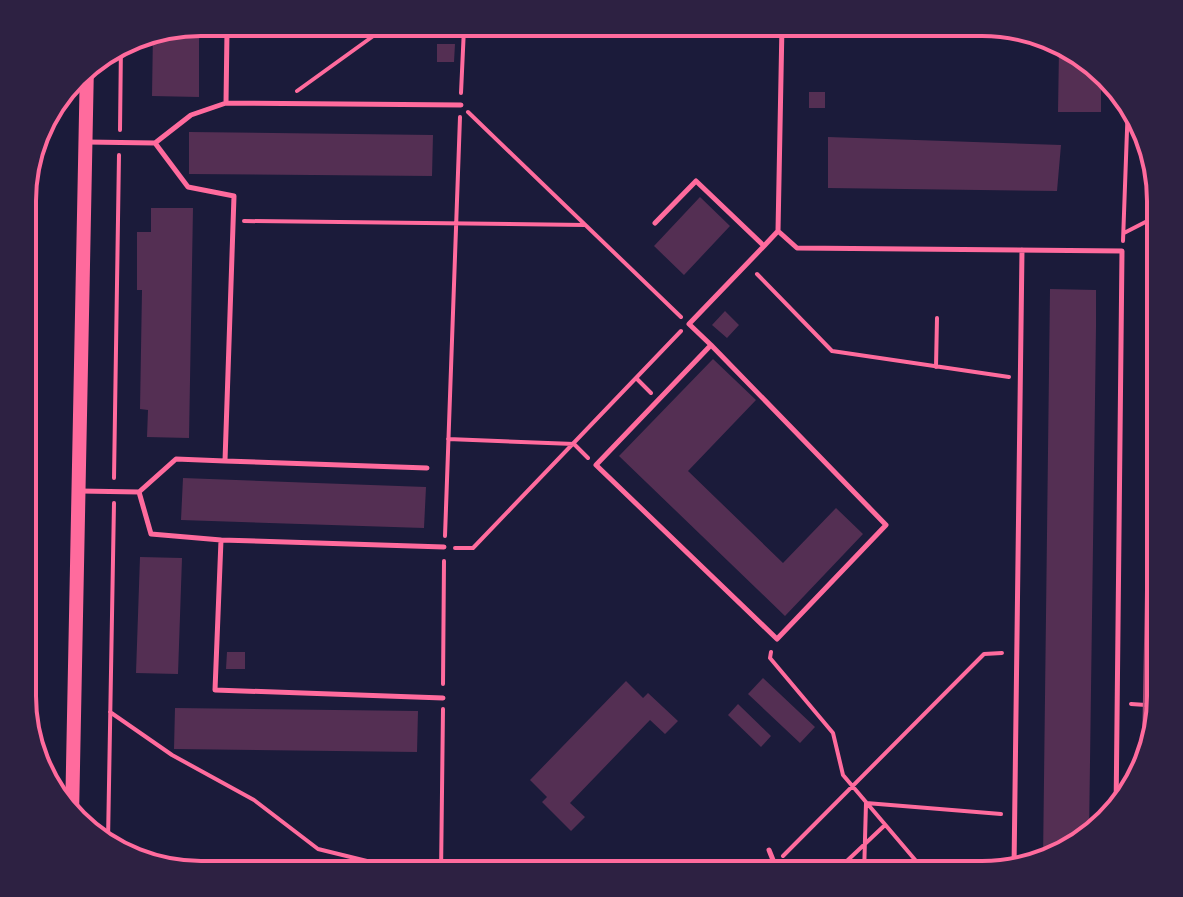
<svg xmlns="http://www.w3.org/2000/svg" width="1183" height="897" viewBox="0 0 1183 897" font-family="Mulish,sans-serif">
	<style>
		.building { fill: #542f53 }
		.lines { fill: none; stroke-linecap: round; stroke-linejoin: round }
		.path { stroke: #ff6b9d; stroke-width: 4 }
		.service { stroke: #ff6b9d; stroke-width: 5 }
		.secondary { stroke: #ff6b9d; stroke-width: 14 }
		.tram { stroke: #a44b75; stroke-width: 2 }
		.rim { fill: none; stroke: #ff6b9d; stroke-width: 4 }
	</style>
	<rect width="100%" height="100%" fill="#1b1b3a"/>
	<path class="building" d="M199,31v66l-47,-1 1,-64z
		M437,44h18l-1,18h-17z
		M1059,49l42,19v44h-43z
		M809,92h16v16h-16z
		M189,132l244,3 -1,41 -243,-2z
		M828,137l233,8 -4,46 -229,-3z
		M700,197l30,29 -46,49 -30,-29z
		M151,208h42l-4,230 -42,-1 1,-27 -8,-1 2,-119h-5v-58h14z
		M1050,289l46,1v37l-7,508 -28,22 -18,4z
		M725,311l14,14 -12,13 -15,-13z
		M713,359l43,41 -68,71 95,92 53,-55 27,26 -78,82 -166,-160z
		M183,478l243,9 -2,41 -243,-8z
		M140,557l42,1 -4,116 -42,-1z
		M227,652h18v17h-19z
		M763,678l52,49 -15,16 -52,-49z
		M626,681l17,17 5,-5 30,28 -13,13 -15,-14 -80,83 15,14 -14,14 -29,-29 5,-5 -17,-17z
		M738,704l33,32 -10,11 -33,-32z
		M175,708l243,3 -1,41 -243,-3z"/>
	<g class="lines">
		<path class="path" d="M297,91l86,-62
			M461,93l3,-65
			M468,112l213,205
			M120,130l1,-86
			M244,221l341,4
			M1124,233l37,-19
			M1123,241l5,-138
			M757,274l75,77 177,26
			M936,367l1,-49
			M637,379l14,14
			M448,439l126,5 14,14
			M114,478l5,-323
			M445,536l15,-419
			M455,548h18l208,-217
			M771,652l-1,6 63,75 10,42 85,100
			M443,684l1,-123
			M1131,704l30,2
			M110,712l62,43 82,45 64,49 106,26
			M108,841l6,-338
			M783,856l201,-202 18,-1
			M441,875l2,-166
			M832,875l53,-50
			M864,875l2,-72 135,11"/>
		<path class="service" d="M782,25l-4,206 19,17 325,3 -6,564
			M226,103l1,-72
			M155,143l36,-28 35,-12 235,2
			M655,223l41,-42 68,65 14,-15
			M711,345l-115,120 181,174 109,-114 -175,-180 -22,-21 75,-78
			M225,461l202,7
			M80,491l59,1 37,-33 49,2 9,-265 -46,-9 -33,-44 -69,-1
			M139,492l12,42 70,6 -6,150 228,8
			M221,540l223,7
			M769,850l10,25
			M1014,868l8,-618"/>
		<path class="secondary" d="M72,817l15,-753"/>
		<path class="tram" d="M1157,716l4,-249
			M1143,750l10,-533 -5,-72"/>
	</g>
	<path d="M0 0H1183V897H0ZM201 36H982A165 165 0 0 1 1147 201V696A165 165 0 0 1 982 861H201A165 165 0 0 1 36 696V201A165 165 0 0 1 201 36Z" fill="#2d2142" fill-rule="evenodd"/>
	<path class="rim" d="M201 36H982A165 165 0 0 1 1147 201V696A165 165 0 0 1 982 861H201A165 165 0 0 1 36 696V201A165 165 0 0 1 201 36Z"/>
</svg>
